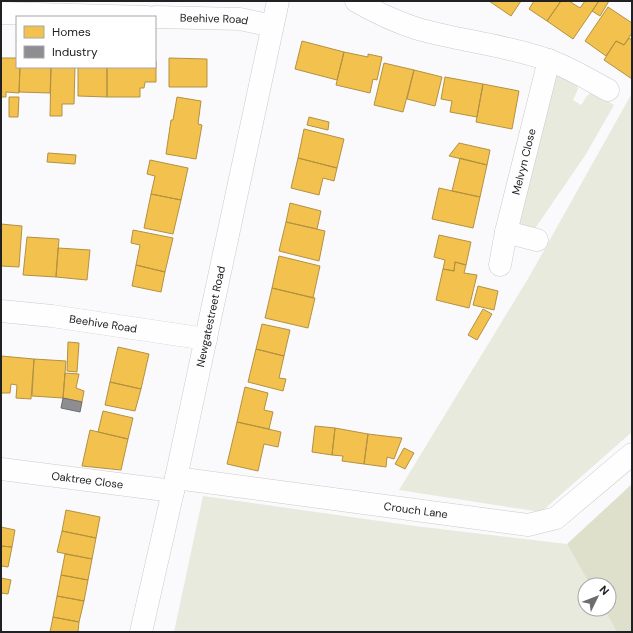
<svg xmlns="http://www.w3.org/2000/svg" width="633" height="633" viewBox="0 0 633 633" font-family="'DM Sans',sans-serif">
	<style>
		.green { fill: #e8eadd }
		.forest { fill: #dee0cc }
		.homes { fill: #f2c14e; stroke: #b39141 }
		.industry { fill: #8d8d92; stroke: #6d6d71 }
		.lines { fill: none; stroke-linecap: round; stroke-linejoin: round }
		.minor-casing { stroke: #cbcacc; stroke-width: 23 }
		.minor { stroke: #fefeff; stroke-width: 22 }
		.labels { text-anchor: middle; stroke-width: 4; stroke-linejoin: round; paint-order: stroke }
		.street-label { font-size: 11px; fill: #212123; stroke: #fff }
	</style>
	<rect width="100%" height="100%" fill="#fafafc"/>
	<path class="green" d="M558,75l19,9 1,5 -5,11 8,5c4,-5 6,-13 13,-12l20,12 -28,49 -54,79 -13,-8 35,-148z
		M632,93v339l-91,80 -142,-22 130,-213z
		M203,496l212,30 152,18 23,41h-5v24h19l13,23h-443z"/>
	<path class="forest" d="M632,484v148h-15l-13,-23h5v-24h-19l-23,-41z"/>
	<path class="homes" d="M489,1h32l-10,15z
		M534,1h27l-14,20 -18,-12z
		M561,1h8l11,7 5,-7h14l-26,38 -26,-18z
		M599,1h10l-9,15 -8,-5z
		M608,7l24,16v10l-8,12 -8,-4 -10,15 -21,-15z
		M629,38l3,2v39l-28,-19 12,-19 8,4z
		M302,41l42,11 -7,28 -42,-11z
		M344,52l24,5v-3l14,3 -5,23 -4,-1 -3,14 -34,-8z
		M1,58h16v9h3l-1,26 -13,-1v5h-5z
		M169,58l38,1v28h-38z
		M155,61h1v21h-11l-1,6h-4v9h-33v-30h48z
		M384,63l30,7 -11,42 -29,-7z
		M20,67h31l-1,26 -31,-1z
		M51,67h24l-1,37h-12v12h-12z
		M78,67h29v30l-29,-1z
		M414,70l28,7 -7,29 -28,-7z
		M445,77l38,7 -6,33 -27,-5 2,-11 -11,-2z
		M483,84l36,7 -7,38 -36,-7z
		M9,97h10l-1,20h-9z
		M177,97l24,4 -3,23 4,1 -6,34 -30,-5 5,-34h2z
		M309,117l20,5 -1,8 -21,-5z
		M304,129l40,10 -7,29 -39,-10z
		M459,143l31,7 -3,15 -38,-9z
		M48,153l28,2 -1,9 -28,-2z
		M298,158l39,10 -3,13 -11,-3 -4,17 -28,-7z
		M460,158l27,7 -7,32 -28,-6z
		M150,160l38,8 -7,32 -30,-6 4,-18 -8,-2z
		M439,188l41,9 -7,31 -41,-9z
		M151,194l30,6 -8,34 -29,-6z
		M290,203l31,8 -4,18 -31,-7z
		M286,222l39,9 -6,30 -40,-10z
		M1,224l21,2 -3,41 -18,-1z
		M133,230l40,8 -8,34 -29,-7 4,-20 -9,-2z
		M439,235l32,7 -5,23 -11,-3 -1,9 -11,-2 2,-9 -11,-3z
		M27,237l32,2 -3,38 -33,-2z
		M58,248l32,2 -3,30 -31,-3z
		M279,256l41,10 -7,32 -41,-10z
		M455,262l11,3 -2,8 13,2 -8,33 -33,-8 7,-31 11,2z
		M136,265l29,7 -4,20 -29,-6z
		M478,286l20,5 -4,19 -21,-5z
		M272,288l43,10 -7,30 -43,-10z
		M483,309l9,5 -15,26 -9,-5z
		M262,324l28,6 -6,26 -28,-7z
		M68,342l11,1 -2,29 -10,-1z
		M118,347l31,7 -8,35 -31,-7z
		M256,349l28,7 -5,22 7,1 -3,12 -35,-9z
		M1,356l33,3 -3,40 -15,-1 1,-13 -6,-1 -1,9h-9z
		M34,359l32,2 -3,37 -31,-2z
		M65,373l14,1 -3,14 8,3 -2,11 -19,-4z
		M110,382l31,7 -6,22 -30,-6z
		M245,387l23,6 -4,17 9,2 -4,17 -32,-7z
		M103,411l30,7 -5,21 -30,-7z
		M237,422l44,10 -3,15 -14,-3 -6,27 -31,-7z
		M315,426l20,2 -3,27 -20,-3z
		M335,428l33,6 -4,30 -22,-3 1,-5 -11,-1z
		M90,430l38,9 -7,31 -39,-4z
		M368,434l34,4 -8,21 -7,-2 -1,10 -22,-3z
		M404,448l10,5 -9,16 -10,-5z
		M66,510l34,7 -4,21 -34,-7z
		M1,527l14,3 -3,17 -11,-1z
		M62,531l34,7 -4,21 -35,-7z
		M1,546l11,1 -4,20 -7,-1z
		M65,554l27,5 -4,21 -27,-5z
		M61,575l27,5 -4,21 -27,-5z
		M1,578l10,2 -3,14 -7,-1z
		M57,596l27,5 -5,21 -26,-5z
		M53,617l26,5 -1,10h-28z"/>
	<path class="industry" d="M63,398l19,4 -2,10 -19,-4z"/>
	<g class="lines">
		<g class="minor-casing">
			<g id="minor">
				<path d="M356,1c19,11 40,21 62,28 43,12 88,16 130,31 21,7 41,20 60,30"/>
				<path d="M1,13l146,4"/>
				<path id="s1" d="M155,17l85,2 32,7"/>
				<path d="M506,232l31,8"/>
				<path id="s2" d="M500,265l6,-33 43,-172"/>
				<path id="s3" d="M1,311l51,5 154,23"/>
				<path id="s4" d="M1,469l172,22"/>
				<path id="s5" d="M176,478l352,47 28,-7 76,-64"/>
				<path id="s6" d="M141,632l35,-154 102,-477"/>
			</g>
		</g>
		<use href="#minor" class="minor"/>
	</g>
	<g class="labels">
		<g class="street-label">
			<text dy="4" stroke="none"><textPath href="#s1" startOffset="59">Beehive Road</textPath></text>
			<text dy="4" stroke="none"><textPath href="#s2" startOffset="106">Melvyn Close</textPath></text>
			<text dy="4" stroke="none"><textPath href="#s6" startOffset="323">Newgatestreet Road</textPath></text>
			<text dy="4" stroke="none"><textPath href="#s3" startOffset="103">Beehive Road</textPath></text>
			<text dy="4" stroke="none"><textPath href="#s4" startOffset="87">Oaktree Close</textPath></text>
			<text dy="4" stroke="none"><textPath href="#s5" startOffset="242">Crouch Lane</textPath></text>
		</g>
	</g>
	<rect width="633" height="633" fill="none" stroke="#212123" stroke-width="4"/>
	<rect x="16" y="16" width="140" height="52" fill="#ffffff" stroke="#a6a6a7"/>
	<rect x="24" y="26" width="20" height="12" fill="#f2c14e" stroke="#a6a6a7"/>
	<text x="52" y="36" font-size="12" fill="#212123">Homes</text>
	<rect x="24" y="46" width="20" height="12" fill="#8d8d92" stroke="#a6a6a7"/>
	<text x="52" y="56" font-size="12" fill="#212123">Industry</text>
	<g transform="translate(597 597) rotate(47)"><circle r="19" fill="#ffffff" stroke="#a6a6a7"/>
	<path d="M0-3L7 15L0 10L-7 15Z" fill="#6d6d6f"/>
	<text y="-6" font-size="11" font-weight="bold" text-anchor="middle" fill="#212123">N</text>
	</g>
</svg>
